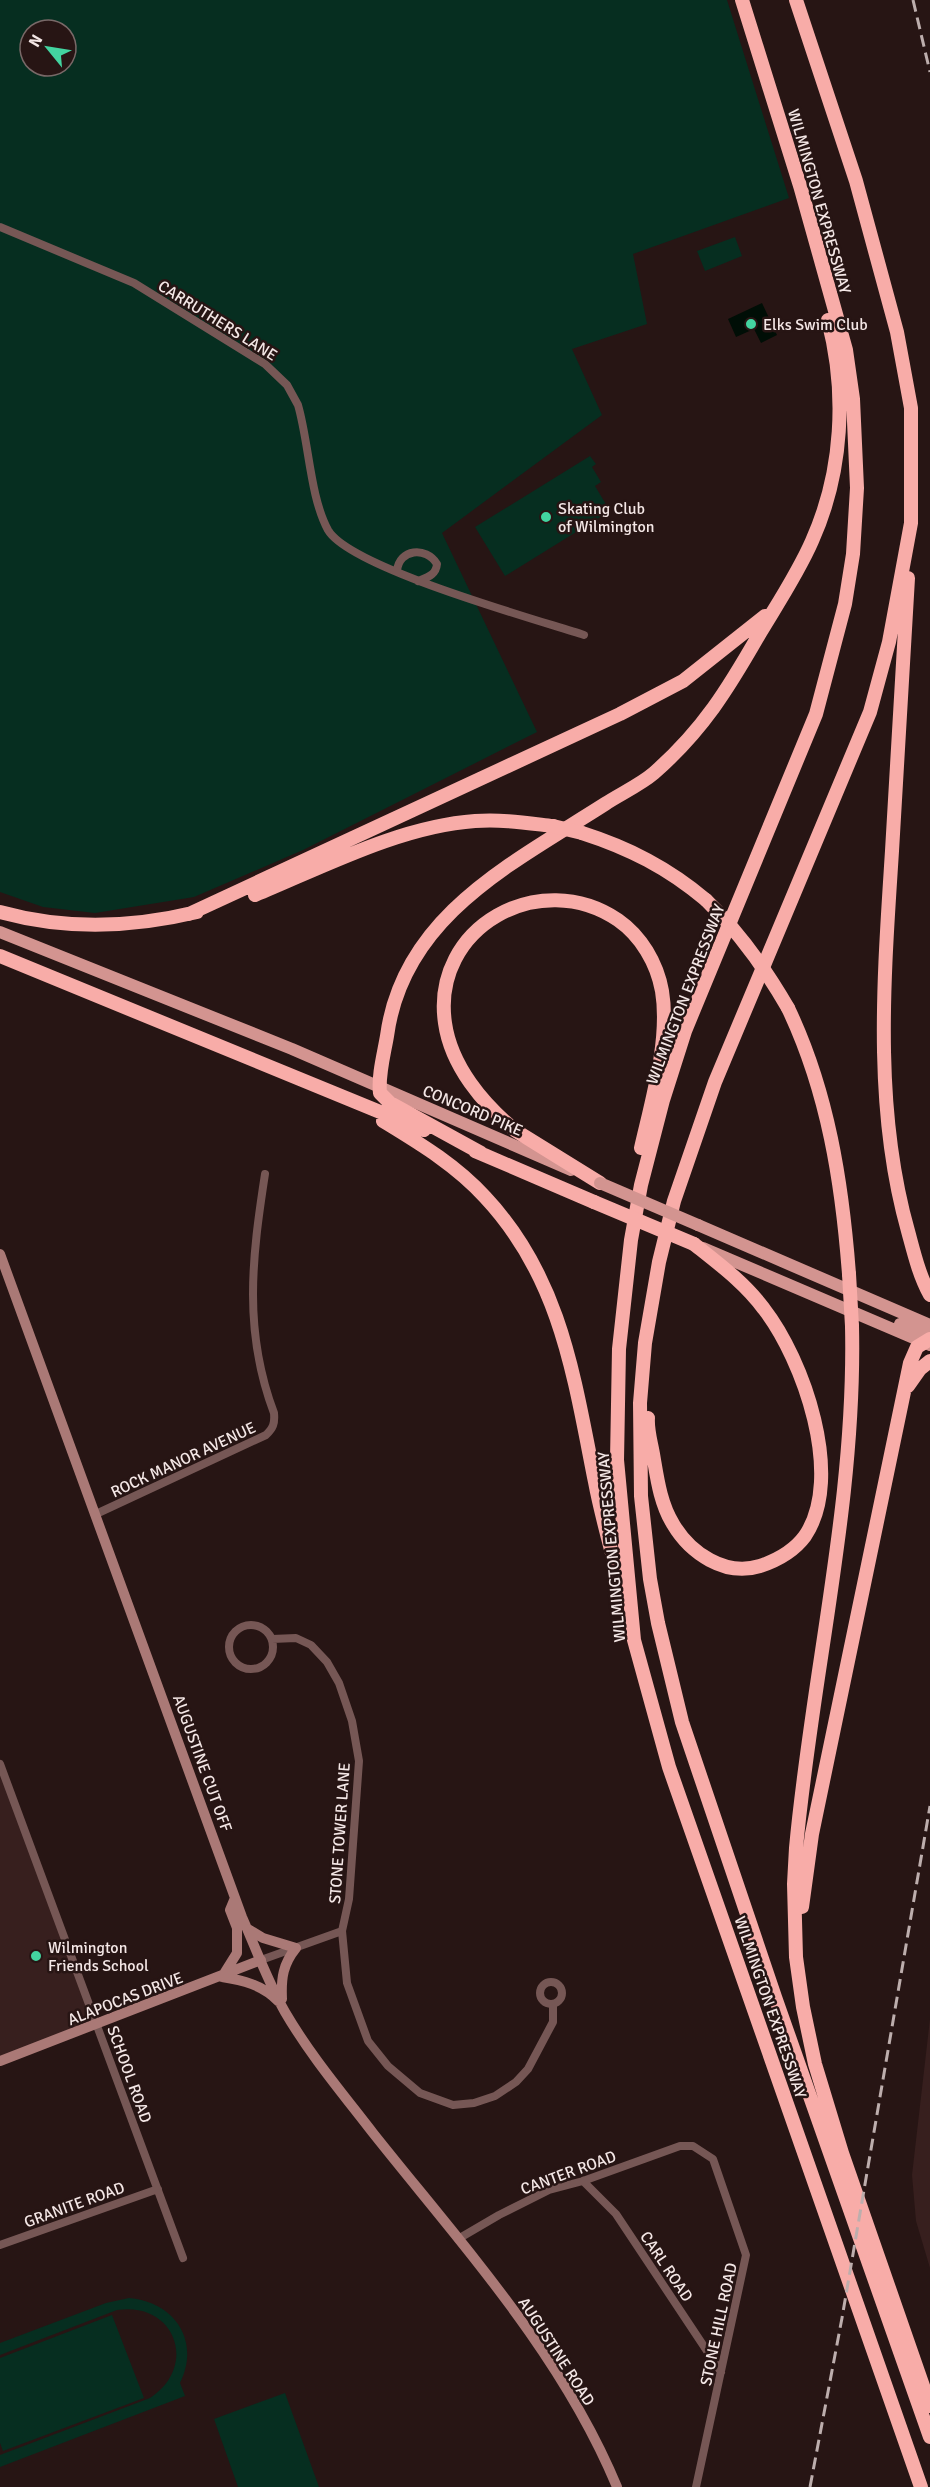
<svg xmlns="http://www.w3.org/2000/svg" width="930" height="2487" viewBox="0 0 930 2487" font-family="Signika,sans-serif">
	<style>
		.built { fill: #371f1e }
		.green { fill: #062e20; fill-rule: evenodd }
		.water { fill: #000e06 }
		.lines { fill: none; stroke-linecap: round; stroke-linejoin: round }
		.street { stroke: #765755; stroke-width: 8 }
		.secondary { stroke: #aa7976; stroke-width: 10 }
		.primary { stroke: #d39490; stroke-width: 12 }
		.highway { stroke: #f8aca8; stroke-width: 14 }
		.rail { stroke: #bdaead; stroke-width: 3; stroke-dasharray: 12 6; stroke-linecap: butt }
		.primary-bridge { stroke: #d39490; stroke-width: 12 }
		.highway-bridge { stroke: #f8aca8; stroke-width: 14 }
		.poi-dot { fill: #43d4a0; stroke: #271514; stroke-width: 2 }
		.labels { text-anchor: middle; stroke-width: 5; stroke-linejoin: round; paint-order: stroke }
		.street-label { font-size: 16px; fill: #f4e7e6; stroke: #271514 }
		.poi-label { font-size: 16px; fill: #f4e7e6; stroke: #271514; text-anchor: start }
	</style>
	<rect width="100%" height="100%" fill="#271514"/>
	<path class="built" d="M0,1764l97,261 -97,36z
		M930,2019v249l-14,-47 -4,-46z"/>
	<path class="green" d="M0,0h727l62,198 -156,56 14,70 -75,25 30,66 -160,118 95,199 -234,118 -109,47 -99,16 -52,-6 -43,-15zM30,30h36v36h-36z
		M735,237l7,19 -37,15 -8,-20z
		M590,456l6,8 -4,3 9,15 -6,4 15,25 -105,65 -30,-49z
		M129,2298c45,4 72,42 51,85l5,13 -185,71v-12l150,-57c49,-32 25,-97 -33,-88l-117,45v-12l106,-40z
		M112,2315l32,83 -141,53 -3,-8v-85z
		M285,2393l34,94h-81l-24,-68z"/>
	<path class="water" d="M762,303l15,32 -16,8 -7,-14 -18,8 -8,-18z"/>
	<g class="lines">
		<path class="street" d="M0,227l134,56 131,81 22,21 11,20c11,38 12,92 30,125 22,38 207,89 256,105
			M397,571c2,-22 29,-25 40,-7 -1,11 -9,13 -19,17
			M96,1514l170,-79c7,-7 9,-11 8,-22 -31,-82 -22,-155 -9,-239
			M229 1647a22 22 0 1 1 44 0a22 22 0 1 1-44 0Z
			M272,1639l24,-1 15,7 16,17 12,21 13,38 7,40 -10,138 -7,32 5,52 21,58 20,25 32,27 33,12 21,-2 21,-7 21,-14 12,-13 25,-47v-18
			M0,1764l183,494
			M261,1960l81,-29
			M540 1993a11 11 0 1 1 22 0a11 11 0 1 1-22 0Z
			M583,2181l33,33 105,158
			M458,2239l41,-24 50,-25 34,-9 97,-35h13l20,13 33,96 -50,232
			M0,2245l158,-56"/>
		<path class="secondary" d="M0,1254l242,663c14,32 26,65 43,95 25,43 58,82 88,121 89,112 189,221 244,354
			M248,1929l15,9 33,10c-13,16 -15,30 -14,51
			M222,1977l15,-24v-25l-7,-18 5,-12
			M222,1977c20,3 41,8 56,24
			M0,2061l261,-101"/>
		<path class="primary" d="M0,932l292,117 279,121
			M698,1225l232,100
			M703,1248l227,97
			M900,1324l30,11"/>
		<path class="highway" d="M742,0l59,189 45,161 7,49 4,89 -4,66 -8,50 -29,110 -131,317 -22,69 -22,85 -10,55 -12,109 -2,111 17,180 35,127 252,720
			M796,0l60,181 41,151 14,76v115l-22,119 -19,70 -155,370 -41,119 -15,61 -14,81 -5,60 1,93 9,83 8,44 24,99 93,275 155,440
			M908,578c-5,91 -11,182 -16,273 -8,126 -19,256 16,380 6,22 11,44 22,64
			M582,833c47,15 86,35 124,67
			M255,895c68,-28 146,-69 220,-74 27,-2 52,2 78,5
			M0,912c65,18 131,16 197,0
			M189,914l431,-200 63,-33 82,-65
			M0,956l424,174
			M788,1008c40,84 54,174 61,266
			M383,1121c36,22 73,44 102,76 76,81 89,180 110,285 7,38 19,76 28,115
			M475,1151l119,51
			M481,1153l-91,-50 -10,-10c-2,-18 4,-39 7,-57 16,-120 126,-173 218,-232 15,-10 35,-19 49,-31 49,-43 74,-84 106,-140 18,-30 38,-60 52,-92 31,-69 35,-149 16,-221
			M600,1183l-84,-52c-33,-27 -65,-65 -71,-108 -14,-96 95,-156 173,-103 23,16 39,43 44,71 8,48 -10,109 -21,157
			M852,1326c4,176 -40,347 -56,522l-2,36 2,73 7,50 12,57 27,89 88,253
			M908,1386l12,-17 10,-8
			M648,1418c-1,12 3,24 5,36 4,23 7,49 20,70 17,29 52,53 87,42 18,-6 34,-15 45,-30 40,-59 -2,-177 -41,-227 -19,-26 -45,-45 -70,-65
			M802,1907l10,-73 98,-471 7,-16 13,-8"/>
		<path class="rail" d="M913,0l17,72
			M810,2487l32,-169 88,-512"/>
		<path class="primary-bridge" d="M600,1183l98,42"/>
		<path class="highway-bridge" d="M553,826l29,7
			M706,900c33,32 59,68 82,108
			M594,1202l100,42
			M849,1274l3,52"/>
	</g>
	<g class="poi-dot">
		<circle cx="751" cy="324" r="6"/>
		<circle cx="546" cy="517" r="6"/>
		<circle cx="36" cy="1956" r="6"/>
	</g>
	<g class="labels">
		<g class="street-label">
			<text transform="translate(820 201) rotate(74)" y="6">WILMINGTON EXPRESSWAY</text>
			<text transform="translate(218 320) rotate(32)" y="6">CARRUTHERS LANE</text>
			<text transform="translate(685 994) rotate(-69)" y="6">WILMINGTON EXPRESSWAY</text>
			<text transform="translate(473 1110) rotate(23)" y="6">CONCORD PIKE</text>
			<text transform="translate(183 1459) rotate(-25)" y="6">ROCK MANOR AVENUE</text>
			<text transform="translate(611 1547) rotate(-95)" y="6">WILMINGTON EXPRESSWAY</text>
			<text transform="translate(203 1763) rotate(70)" y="6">AUGUSTINE CUT OFF</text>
			<text transform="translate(339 1833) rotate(-86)" y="6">STONE TOWER LANE</text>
			<text transform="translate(125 1998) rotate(-21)" y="6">ALAPOCAS DRIVE</text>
			<text transform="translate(771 2007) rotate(71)" y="6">WILMINGTON EXPRESSWAY</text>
			<text transform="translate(130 2074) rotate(70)" y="6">SCHOOL ROAD</text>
			<text transform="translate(568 2172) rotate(-20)" y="6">CANTER ROAD</text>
			<text transform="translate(74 2204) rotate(-20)" y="6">GRANITE ROAD</text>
			<text transform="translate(667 2266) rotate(56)" y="6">CARL ROAD</text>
			<text transform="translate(718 2324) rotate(-78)" y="6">STONE HILL ROAD</text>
			<text transform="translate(557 2351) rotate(57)" y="6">AUGUSTINE ROAD</text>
		</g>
		<g class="poi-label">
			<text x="763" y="330">Elks Swim Club</text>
			<text x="558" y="514">Skating Club<tspan x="558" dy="18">of Wilmington</tspan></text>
			<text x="48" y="1953">Wilmington<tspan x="48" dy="18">Friends School</tspan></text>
		</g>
	</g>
	<g transform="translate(48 48) rotate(300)"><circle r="28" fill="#271514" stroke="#796968" stroke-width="1.5"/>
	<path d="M0-4.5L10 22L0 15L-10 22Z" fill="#43d4a0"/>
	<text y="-9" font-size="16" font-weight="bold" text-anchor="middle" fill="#f4e7e6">N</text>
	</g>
</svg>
